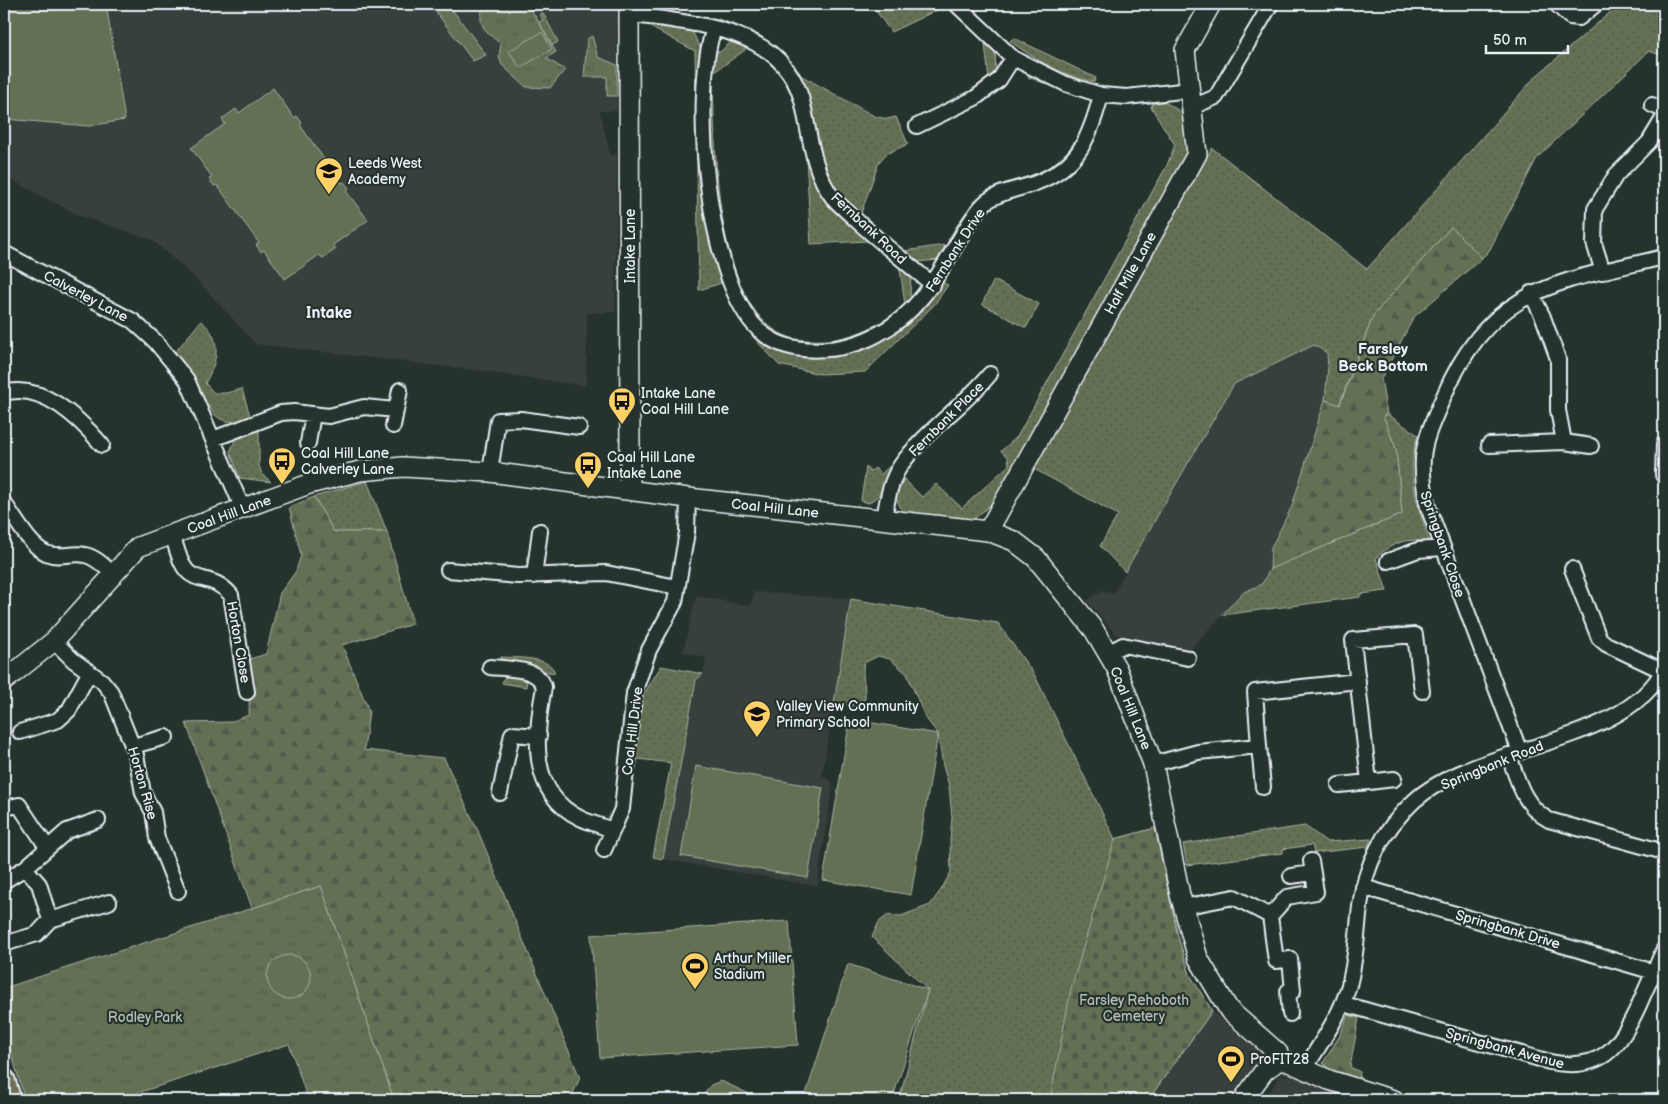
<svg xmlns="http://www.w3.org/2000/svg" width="1668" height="1104" viewBox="0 0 1668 1104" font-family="'Balsamiq Sans',sans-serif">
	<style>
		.built { fill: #383f3d }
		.grass { fill: url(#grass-dots); stroke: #a5b1a6 }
		.forest { fill: url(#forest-firs); stroke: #a5b1a6 }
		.cemetery { fill: url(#cemetery-stones); stroke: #a5b1a6 }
		.park { fill: url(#park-tufts); stroke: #a5b1a6 }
		.garden { fill: #627153; stroke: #a5b1a6 }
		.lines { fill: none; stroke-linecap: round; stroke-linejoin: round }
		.street-casing { stroke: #e8f1f8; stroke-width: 18 }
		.secondary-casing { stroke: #e8f1f8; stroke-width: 22 }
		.primary-casing { stroke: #e8f1f8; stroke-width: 25 }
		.street { stroke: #26332d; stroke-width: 14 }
		.secondary { stroke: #26332d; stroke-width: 19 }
		.primary { stroke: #716e59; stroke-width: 21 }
		.labels { text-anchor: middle; stroke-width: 4.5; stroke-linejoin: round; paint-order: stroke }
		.poi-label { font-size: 14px; fill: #e8f1f8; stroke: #26332d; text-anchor: start }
		.street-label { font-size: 14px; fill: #e8f1f8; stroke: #26332d }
		.park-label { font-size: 14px; fill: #b2beb6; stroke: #26332d }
		.neighbourhood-label { font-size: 15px; font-weight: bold; fill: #e8f1f8; stroke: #26332d }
		.quarter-label { font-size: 16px; font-weight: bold; fill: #e8f1f8; stroke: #26332d }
	</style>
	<defs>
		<pattern id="grass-dots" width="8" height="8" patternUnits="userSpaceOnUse" patternTransform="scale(1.25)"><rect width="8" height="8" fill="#627153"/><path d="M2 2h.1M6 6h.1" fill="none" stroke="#535a4e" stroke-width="1.8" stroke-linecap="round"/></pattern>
		<pattern id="forest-firs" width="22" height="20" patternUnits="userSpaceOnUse" patternTransform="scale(1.25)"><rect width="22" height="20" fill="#627153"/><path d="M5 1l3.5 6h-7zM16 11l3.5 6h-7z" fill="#535a4e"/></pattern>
		<pattern id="cemetery-stones" width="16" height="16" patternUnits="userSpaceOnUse" patternTransform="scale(1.25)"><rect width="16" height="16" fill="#627153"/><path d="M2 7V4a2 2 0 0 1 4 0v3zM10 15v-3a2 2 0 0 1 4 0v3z" fill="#535a4e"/></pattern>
		<pattern id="park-tufts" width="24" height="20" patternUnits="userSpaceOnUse" patternTransform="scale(1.25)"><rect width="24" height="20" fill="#627153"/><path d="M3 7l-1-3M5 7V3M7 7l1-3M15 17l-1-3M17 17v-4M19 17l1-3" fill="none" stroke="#535a4e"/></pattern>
	</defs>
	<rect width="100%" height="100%" fill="#26332d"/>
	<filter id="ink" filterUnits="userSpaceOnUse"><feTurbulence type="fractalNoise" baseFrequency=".02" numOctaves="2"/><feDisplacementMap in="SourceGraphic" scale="10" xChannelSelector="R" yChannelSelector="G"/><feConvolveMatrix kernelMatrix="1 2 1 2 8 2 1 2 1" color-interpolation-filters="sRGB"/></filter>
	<g filter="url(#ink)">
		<path class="built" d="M4,4h613v107h-17l10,44h7l-2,157 -28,1 -1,73 -111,-16 -219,-26 -63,-68 -41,-36 -74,-25 -74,-39z
			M1313,345l14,8 1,14 -3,33 -33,106 -21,42 -1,21 -8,15 -20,9 -55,60 -70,-18 -30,-34 15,-11 11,4 121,-210z
			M754,592l97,7 -29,176 11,8 -16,103 -154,-27 33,-179 7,-6 3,-16 -23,-6 13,-56 55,10z
			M1212,1011l51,44 -31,45h-84z
			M1280,1075l24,3 62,22h-101z"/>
		<path class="grass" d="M871,4h64l6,4 -50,24z
			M1620,4h44l-1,52 -14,-5 -112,107 -48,93 -7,7 -31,-31 -78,89 -34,89 -14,-5 3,-33 -1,-14 -13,-8 -80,39 -109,188 -25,-26 18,-31 -84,-46 178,-321 155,121 168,-192z
			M654,9l64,10 32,11 26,16 26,30 72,40 13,3 9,-2 12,27 -22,10 -7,8 -19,54 -17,-17 -16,-24 -14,-50 -46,-81 -113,-31z
			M543,13l15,29 -6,3 -13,-23 4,-2 -3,-6z
			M658,24l34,7 11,22 -3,14 25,215 -26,8 -4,-239 -43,-23z
			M1014,38l82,40 -2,4c-32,-6 -58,-22 -84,-41z
			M733,40l8,3 4,7 -28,20h-7l3,-19 7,1z
			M985,44l10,6 1,23 -7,6z
			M710,74h3c2,67 -1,232 73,262 8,4 17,4 26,4 30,2 60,-10 84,-28l3,3c-28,19 -63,33 -97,27 -20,-4 -36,-11 -49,-27 -6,-7 -9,-19 -13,-27 -30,-68 -29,-142 -30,-214z
			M1030,74l48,19 -1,3 -49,-19z
			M1165,102l19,12 4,18 -1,22 -191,346 -23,20 -70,-6 -7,-17 8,-18 18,18 14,-13 26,24 47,-43 -1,-8 -7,-6 16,-14 150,-272 8,-20 -24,-38 2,-4z
			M1088,116l-4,18 -27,33 -46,18 -59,57 -4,-2c11,-18 22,-38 41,-49 12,-7 26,-11 40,-15 30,-10 47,-30 59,-60z
			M806,157h3l9,30 18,23 31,31 -56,3z
			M945,245l-5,15 -24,2 -12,-9v-2z
			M900,269l11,8 -1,18 5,5 -7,8 -3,-3z
			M994,280l45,24 -13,24 -44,-24z
			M944,283l4,2 -14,20 -69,67 -45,2 -41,-9 -27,-29 2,-2c18,16 30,13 53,13 17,1 37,4 54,1 31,-5 65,-41 83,-65z
			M201,321c22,17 17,40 4,62l9,10h12l16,-4 8,27c-15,7 -25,9 -37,-3l-38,-61z
			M1387,414l31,21c-13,38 0,73 12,108 -21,-7 -39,0 -54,15l11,33 -27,3v3l-138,18 20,-22 20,-9 8,-15 132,-55 -6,-65 -13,-33z
			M253,428l6,1v37l3,8 9,8 -31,-4 -10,-26 6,-14z
			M893,463l-14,32 -10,8 -8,-2 5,-34 4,5 5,-4 6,6z
			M367,481l20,51h-53l-20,-35z
			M851,599l147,24 37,53 80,163 40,-11 23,109 12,38 22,36 -64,89h-249l29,-110 -56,-53 7,-15 9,-7 13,1 29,-11 11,-15 10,-18 -1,-32 2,-22 -3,-32 -6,-20 -5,-32 -13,-17 -18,-43 -17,-15 -12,-3 -14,7c-3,13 2,22 1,36l-12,7 -19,-3z
			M501,657c14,1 50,-1 54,16l-55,-8z
			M661,666l42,8 -7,6 -33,179 -10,-2 18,-94 -33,-4 -3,13 -3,-1 11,-75z
			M512,674l15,3 -1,10 -24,-4 2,-5z
			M1305,826l22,16 44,-3 -3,8 -54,6 -2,-8 -29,4v4l-96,12 -4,-21z"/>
		<path class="forest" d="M1451,227l31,31 -68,59 -33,62 6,35 -4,2 13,33 6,65 -132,55 1,-21 21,-42 33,-106 15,5 33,-89z
			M314,497l20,35h53l26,92 -71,21 27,66 -5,39 80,8 34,73 102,247 -10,22h-176l-73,-214 -69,22 -66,-185 44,-1 19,-7 1,-56 16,-5 14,-61 16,-22 5,-16 -12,-48z
			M1348,1015l11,3 -9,49 10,5 -1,8 -26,-7 -10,-10 16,-26z"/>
		<path class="cemetery" d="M1155,828l23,109 12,38 22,36 -64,89h-98l21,-111 44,-150z"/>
		<path class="park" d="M486,4h42l28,48 -10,6 19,12 -15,18 -24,-1 -24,-22 -3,-8 2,-13c-14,-11 -28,-21 -15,-40z
			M592,36l6,21 19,8v31h-10v-19h-23l3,-38z
			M321,886l73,214h-86l-19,-56 -173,56h-91l-21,-72v-40z"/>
		<path class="garden" d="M15,4h91l19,116 -36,6 -85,-7v-112z
			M430,4h18l38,51 -13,6z
			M542,32l10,17 -32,19 -11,-17z
			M273,88l21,30 3,-2 5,7 -2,2 41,58 3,-1 5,6 -3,3 22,29 -35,25 3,4 -13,9 -4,-3 -34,24 -21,-29 -3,2 -5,-7 3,-2 -42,-58 -3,1 -5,-7 3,-2 -21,-29 34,-24 -3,-5 14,-10 3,4z
			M850,719l88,15 -27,161 -88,-15z
			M696,766l127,22 -15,90 -127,-22z
			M789,921l9,124 -198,13 -9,-123z
			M267 977a22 22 0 1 1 44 0a22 22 0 1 1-44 0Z
			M848,964l80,26 -36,110h-88z
			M721,1081l26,12 8,7h-55l11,-15z"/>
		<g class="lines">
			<g class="street-casing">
				<path id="street" d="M956,4l57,54 53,26 35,11 26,2 63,-7
					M1556,4l14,13 9,1 17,-14
					M629,14c67,11 159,12 175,95 6,29 10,65 29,89 7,8 15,14 22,21 25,23 52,44 78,66
					M714,28c-23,66 -8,253 45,302 30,29 86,22 119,4 41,-21 60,-59 83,-97 7,-12 15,-26 25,-35 11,-9 28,-12 41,-16 49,-15 62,-44 74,-91
					M1652,105l12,5
					M1192,107l24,-10 55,-93
					M917,126l58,-28 24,-18 14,-22
					M4,253l129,68 22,20 32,39 56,129
					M1603,272l-9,-29 1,-34 21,-34 33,-33 15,-25
					M1531,293l12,24 15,42v51l6,32
					M4,393c38,-11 75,25 98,52
					M393,426l7,-36
					M213,439l68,-26 13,-1 35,4 35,-9 32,3
					M308,443l5,-29
					M1489,445l75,-3 27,4
					M490,472l8,-52 23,-1 58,8
					M1663,475l1,-31
					M4,503c11,15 25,42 42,50 14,6 26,-1 39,2 11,2 20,12 28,19
					M884,519c3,-18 6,-38 17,-54 25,-35 62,-58 89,-91
					M172,534c4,11 7,28 15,37 11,12 27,4 44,24l16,97
					M1388,561l30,-11 24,-2
					M1572,569l27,69 7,6 57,27
					M448,570l70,6 88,-3 71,14
					M534,576l6,-45
					M54,641l19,19 29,21 9,11 25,63 7,38 10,19 4,26 21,53
					M1108,653l15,-8 65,13
					M490,667c17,2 49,0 54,20 -9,47 -16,106 36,131 10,5 22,8 33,12
					M20,732l38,-12 11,-10 20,-37
					M133,746l33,-9
					M1259,746l4,41
					M1520,752l-92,-245c-11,-51 -5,-63 15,-109 48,-113 114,-115 221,-141
					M1509,756c9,25 15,51 40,64l115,32
					M1153,764l45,-12 61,-6 -4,-54 103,-11
					M1394,779l-25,3 -16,-142 62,-5 7,56
					M1339,785l30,-3
					M500,793l12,-59 27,2
					M4,808l15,-3 28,42
					M604,850l18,-41 12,-116 15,-43 26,-48 12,-70 1,-34
					M25,868l14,16 11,36
					M1291,876l22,-3
					M4,881l21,-13 42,-37 31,-11
					M1363,887l291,85
					M1183,907l51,-10 36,19 6,45 14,-2 3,32h-5l2,23
					M1270,916l17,-19 29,-5 -5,-31
					M4,944l33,-10 13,-14 59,-18
					M1344,1004l206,58c52,10 69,-14 89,-57 8,-19 17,-37 25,-56
					M1305,1069c16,-27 36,-54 44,-84 7,-25 8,-52 11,-79 5,-41 24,-77 54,-105 62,-57 213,-55 250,-133"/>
			</g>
			<g class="secondary-casing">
				<path id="secondary" d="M629,4l1,485
					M988,531l209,-377 -12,-104 26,-46
					M4,681l50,-40 84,-94 171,-63 51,-13 43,-4 87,5 198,26 300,33 26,10 22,17 58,72 23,39 36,95 27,131 18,63 31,52 49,43 1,7
					M1243,1100l21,-29 15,-11 10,2 40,18 65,20"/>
			</g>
			<g class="primary-casing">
				<path id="primary" d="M4,1080l6,20"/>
			</g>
			<use href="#street" class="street"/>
			<use href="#secondary" class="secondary"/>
			<use href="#primary" class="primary"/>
		</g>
	</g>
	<defs>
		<g id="school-pin" transform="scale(1.4375)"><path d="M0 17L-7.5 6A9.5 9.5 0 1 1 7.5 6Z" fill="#ffd166" stroke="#26332d"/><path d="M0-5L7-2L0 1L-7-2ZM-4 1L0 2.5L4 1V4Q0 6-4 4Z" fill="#111"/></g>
		<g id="bus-pin" transform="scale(1.4375)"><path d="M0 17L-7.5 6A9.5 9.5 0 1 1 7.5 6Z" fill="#ffd166" stroke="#26332d"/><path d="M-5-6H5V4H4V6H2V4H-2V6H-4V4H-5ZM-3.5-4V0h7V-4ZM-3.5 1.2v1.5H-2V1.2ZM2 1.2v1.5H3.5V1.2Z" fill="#111"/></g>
		<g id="stadium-pin" transform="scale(1.4375)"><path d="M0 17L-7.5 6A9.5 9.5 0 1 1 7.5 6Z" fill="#ffd166" stroke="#26332d"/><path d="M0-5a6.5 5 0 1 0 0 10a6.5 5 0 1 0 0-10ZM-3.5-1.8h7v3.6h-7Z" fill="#111"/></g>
	</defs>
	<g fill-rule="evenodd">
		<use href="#school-pin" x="329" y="171"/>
		<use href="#bus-pin" x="622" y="401"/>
		<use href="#bus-pin" x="282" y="461"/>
		<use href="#bus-pin" x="588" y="465"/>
		<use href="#school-pin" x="757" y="714"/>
		<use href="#stadium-pin" x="695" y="966"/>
		<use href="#stadium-pin" x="1231" y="1059"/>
	</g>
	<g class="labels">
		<g class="poi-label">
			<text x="348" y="168">Leeds West<tspan x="348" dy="16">Academy</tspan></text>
			<text x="641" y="398">Intake Lane<tspan x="641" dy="16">Coal Hill Lane</tspan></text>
			<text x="301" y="458">Coal Hill Lane<tspan x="301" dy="16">Calverley Lane</tspan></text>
			<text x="607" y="462">Coal Hill Lane<tspan x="607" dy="16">Intake Lane</tspan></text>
			<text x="776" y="711">Valley View Community<tspan x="776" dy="16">Primary School</tspan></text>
			<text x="714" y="963">Arthur Miller<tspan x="714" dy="16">Stadium</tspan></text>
			<text x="1250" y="1064">ProFIT28</text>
		</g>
		<g class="street-label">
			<text transform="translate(869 228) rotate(43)" y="5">Fernbank Road</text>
			<text transform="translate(630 246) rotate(-90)" y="5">Intake Lane</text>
			<text transform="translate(955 250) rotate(-57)" y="5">Fernbank Drive</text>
			<text transform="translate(1130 273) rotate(-61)" y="5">Half Mile Lane</text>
			<text transform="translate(86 296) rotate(28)" y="5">Calverley Lane</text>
			<text transform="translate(946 419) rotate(-45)" y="5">Fernbank Place</text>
			<text transform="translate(775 508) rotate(6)" y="5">Coal Hill Lane</text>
			<text transform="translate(229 514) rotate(-20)" y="5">Coal Hill Lane</text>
			<text transform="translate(1443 544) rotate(71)" y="5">Springbank Close</text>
			<text transform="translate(239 642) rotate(80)" y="5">Horton Close</text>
			<text transform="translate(1131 708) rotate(68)" y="5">Coal Hill Lane</text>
			<text transform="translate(632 731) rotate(-83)" y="5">Coal Hill Drive</text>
			<text transform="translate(1492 765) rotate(-22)" y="5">Springbank Road</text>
			<text transform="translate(143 783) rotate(74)" y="5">Horton Rise</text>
			<text transform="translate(1508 929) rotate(16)" y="5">Springbank Drive</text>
			<text transform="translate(1505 1048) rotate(15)" y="5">Springbank Avenue</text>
		</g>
		<g class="park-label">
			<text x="1134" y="1005">Farsley Rehoboth<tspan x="1134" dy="16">Cemetery</tspan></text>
			<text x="145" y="1022">Rodley Park</text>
		</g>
		<g class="neighbourhood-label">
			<text x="1383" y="354">Farsley<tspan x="1383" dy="17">Beck Bottom</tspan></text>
		</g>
		<g class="quarter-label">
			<text x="329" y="318">Intake</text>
		</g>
	</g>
	<rect width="1668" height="1104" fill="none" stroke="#26332d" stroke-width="20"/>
	<rect x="10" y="10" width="1648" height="1084" fill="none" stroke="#e8f1f8" stroke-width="2" filter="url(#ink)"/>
	<path d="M1486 45v8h82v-8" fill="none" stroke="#e8f1f8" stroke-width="2.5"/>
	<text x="1493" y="45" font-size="15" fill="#e8f1f8" stroke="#26332d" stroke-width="4" paint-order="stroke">50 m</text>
</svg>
